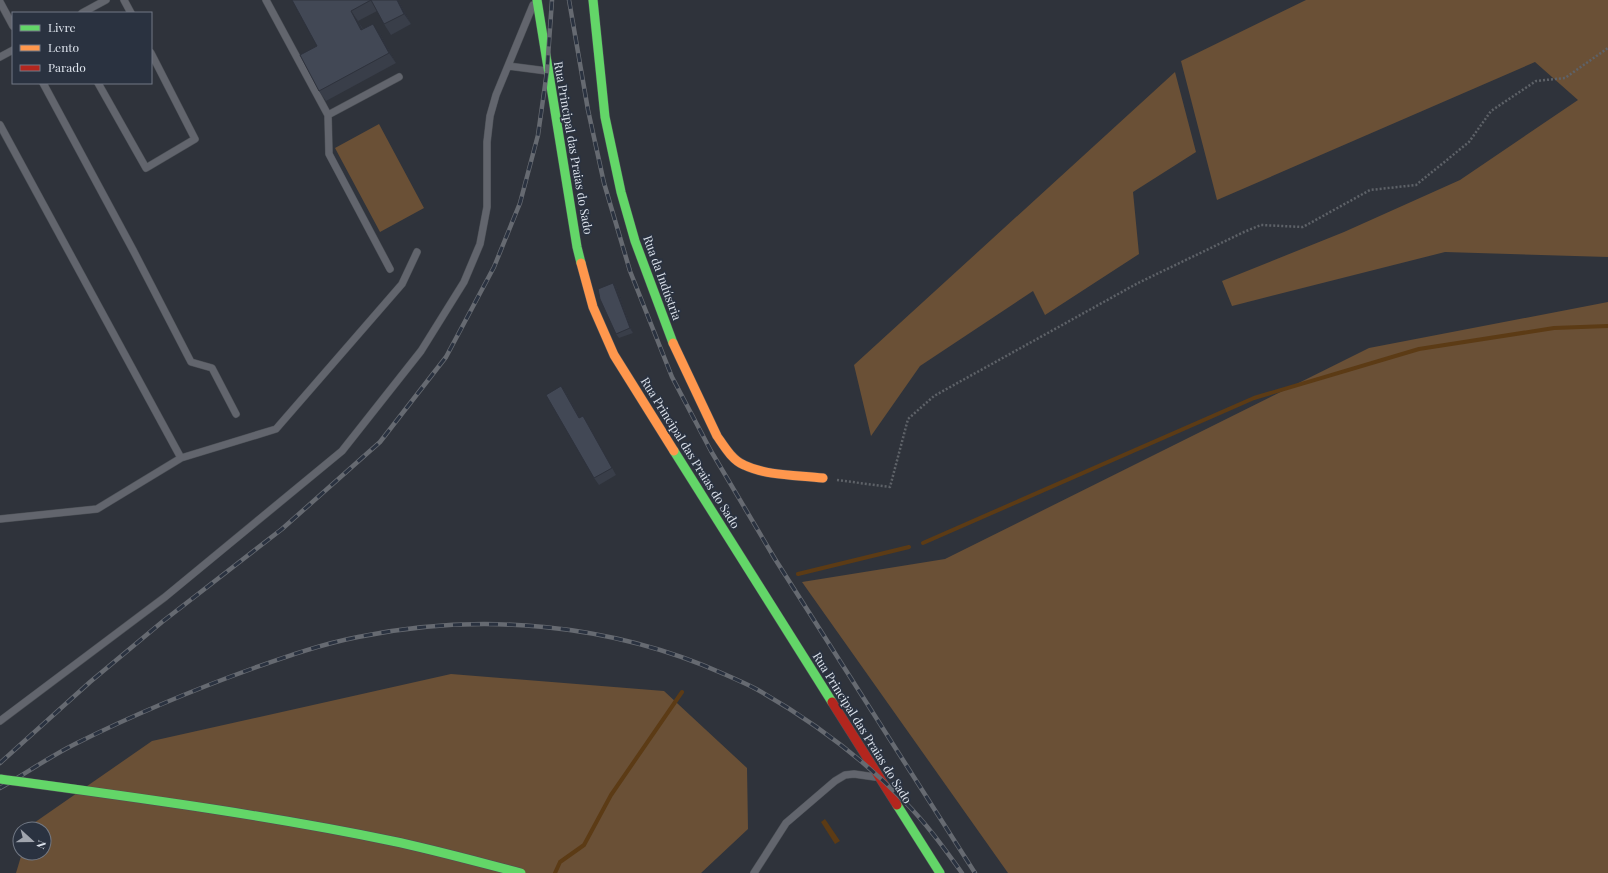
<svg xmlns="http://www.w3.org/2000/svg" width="1608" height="873" viewBox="0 0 1608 873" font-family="'Playfair Display',serif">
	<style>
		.green { fill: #6a5036 }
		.water { fill: #5c3b15 }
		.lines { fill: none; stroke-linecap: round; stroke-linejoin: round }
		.stream { stroke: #5c3b15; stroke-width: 4 }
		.lane-casing { stroke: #4c5056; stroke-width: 8 }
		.fast-casing { stroke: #4c5056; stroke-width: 10 }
		.slow-casing { stroke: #4c5056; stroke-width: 10 }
		.jam-casing { stroke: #4c5056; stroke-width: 10 }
		.path { stroke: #5e6268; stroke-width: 2.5; stroke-dasharray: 2 2; stroke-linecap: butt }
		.lane { stroke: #62656d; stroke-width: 7 }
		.fast { stroke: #63d668; stroke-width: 9 }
		.slow { stroke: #ff974d; stroke-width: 9 }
		.jam { stroke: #b3261e; stroke-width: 9 }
		.rail-casing { stroke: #666a71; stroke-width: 4.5 }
		.rail { stroke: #2a3240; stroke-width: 3; stroke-dasharray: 9; stroke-linecap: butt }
		.fast-bridge-casing { stroke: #4c5056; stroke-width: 10; stroke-linecap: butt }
		.fast-bridge { stroke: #63d668; stroke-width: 9 }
		.wall { fill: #393e49 }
		.shaded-wall { fill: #2e323c }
		.building { fill: #424855; stroke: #2e323c }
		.labels { text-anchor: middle; stroke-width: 3.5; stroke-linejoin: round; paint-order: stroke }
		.street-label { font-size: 12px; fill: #dde3ec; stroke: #2a3240 }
	</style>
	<rect width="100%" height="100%" fill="#2f333b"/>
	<path class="green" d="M1306,0h302v257l-163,-5 -213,54 -10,-25 122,-49 116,-52 118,-80 -43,-38 -318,138 -36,-139z
		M1175,72l21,80 -63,40 6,62 -94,61 -12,-24 -113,75 -49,70 -17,-71z
		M379,124l45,84 -44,24 -45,-84z
		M1608,302v571h-600l-206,-291 143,-23 424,-211z
		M451,674l213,17 83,77 1,61 -47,44h-685l6,-20h22v-24h-14l1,-4 121,-84z"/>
	<path class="water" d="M825,819l15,22 -5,3 -14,-22z"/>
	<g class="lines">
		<path class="stream" d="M923,543l331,-145 165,-49 135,-21 54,-2
			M798,574l111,-27
			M555,873l5,-11 24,-17 27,-50 71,-103"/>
		<g class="lane-casing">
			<path id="lane" d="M124,0l7,13
				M266,0l62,115
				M0,2l13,24
				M82,13l24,-13
				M0,57l13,-7
				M508,66l39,5
				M43,83l90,167 58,112 21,6 24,46
				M98,83l48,85 49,-29 -44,-86
				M0,125l181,333 -84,51 -97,10
				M390,269l-61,-115 -1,-39 71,-38
				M181,458l95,-29 126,-145 15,-32
				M0,721l165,-124 177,-146 79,-100 43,-69 16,-38 7,-37v-65l3,-26 6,-21 37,-90
				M754,873l32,-50 49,-42 10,-6 9,-1 21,3"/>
		</g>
		<g class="fast-casing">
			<path id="fast" d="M537,0l40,247 4,16
				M593,0l12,117 16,75 14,49 38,102
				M674,451l158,251
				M897,805l43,68"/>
		</g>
		<g class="slow-casing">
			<path id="slow" d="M581,263l12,44 21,48 60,96
				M673,343l44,93c7,10 15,24 27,29 23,11 54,10 79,13"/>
		</g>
		<g class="jam-casing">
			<path id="jam" d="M832,702l65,103"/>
		</g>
		<path class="path" d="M837,480l53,7 18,-68 26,-23 204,-113 106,-51 17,-7 42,2 67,-37 46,-5 53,-43 22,-31 45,-30 29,-3 43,-30"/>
		<use href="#lane" class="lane"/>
		<use href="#fast" class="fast"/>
		<use href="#slow" class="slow"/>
		<use href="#jam" class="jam"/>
		<g class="rail-casing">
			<path id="rail" d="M569,0l19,110 16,73 26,88 42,106 39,74 64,108 200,314
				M0,763l90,-81 72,-60 120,-93 98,-87 66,-85 48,-90 26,-64 18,-68 9,-64 5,-71
				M0,788c25,-14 49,-31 75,-44 58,-29 118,-54 179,-76 34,-12 68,-24 104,-31 122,-25 252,-14 366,37 11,5 23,10 34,16 53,30 104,68 146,111 22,22 40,47 58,72"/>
		</g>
		<use href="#rail" class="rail"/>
		<g class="fast-bridge-casing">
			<path id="fast-bridge" d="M0,779c131,18 262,35 392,62 43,9 86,21 129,32"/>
		</g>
		<use href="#fast-bridge" class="fast-bridge"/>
	</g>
	<path class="wall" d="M292,0h106l13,24 -20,11 -7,-11 -7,-13 -19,10 5,8 17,5 16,29 -70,38 -7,-10 -2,-45z
		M613,283l3,4 17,46 -14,5 -3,-4z
		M561,386l5,7 14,25 7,5 29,52 -17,10 -5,-7z"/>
	<path class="shaded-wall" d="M397,0h1l13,24 -7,-10z
		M351,11l7,10 10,19 -7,-10z
		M373,24l7,10 16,29 -7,-10z
		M613,283l3,4 17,46 -3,-5z
		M561,386l5,7 18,32 -5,-7z"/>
	<path class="building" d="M292,0h105l7,14 -20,10 -13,-24 -20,11 10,19 12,-6 16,29 -70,38 -19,-36 17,-9z
		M613,283l17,45 -14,6 -16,-35 -2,-10z
		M561,386l18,32 4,-2 29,52 -18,10 -48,-83z"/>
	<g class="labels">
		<g class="street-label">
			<text transform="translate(573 148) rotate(80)" y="4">Rua Principal das Praias do Sado</text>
			<text transform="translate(662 278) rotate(70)" y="4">Rua da Indústria</text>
			<text transform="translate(690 453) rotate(58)" y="4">Rua Principal das Praias do Sado</text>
			<text transform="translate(862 728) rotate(58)" y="4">Rua Principal das Praias do Sado</text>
		</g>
	</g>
	<rect x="12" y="12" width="140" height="72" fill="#2a3240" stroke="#727985"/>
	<rect x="20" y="25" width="20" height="6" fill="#63d668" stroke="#727985"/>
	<text x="48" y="32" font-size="12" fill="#dde3ec">Livre</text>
	<rect x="20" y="45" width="20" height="6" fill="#ff974d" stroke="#727985"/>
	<text x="48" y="52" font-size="12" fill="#dde3ec">Lento</text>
	<rect x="20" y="65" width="20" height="6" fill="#b3261e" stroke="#727985"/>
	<text x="48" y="72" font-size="12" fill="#dde3ec">Parado</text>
	<g transform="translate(32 841) rotate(111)"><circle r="19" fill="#2a3240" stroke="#727985"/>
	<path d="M0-3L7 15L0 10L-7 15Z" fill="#a0a5ae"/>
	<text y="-6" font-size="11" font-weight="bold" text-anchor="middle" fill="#dde3ec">N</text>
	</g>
</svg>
